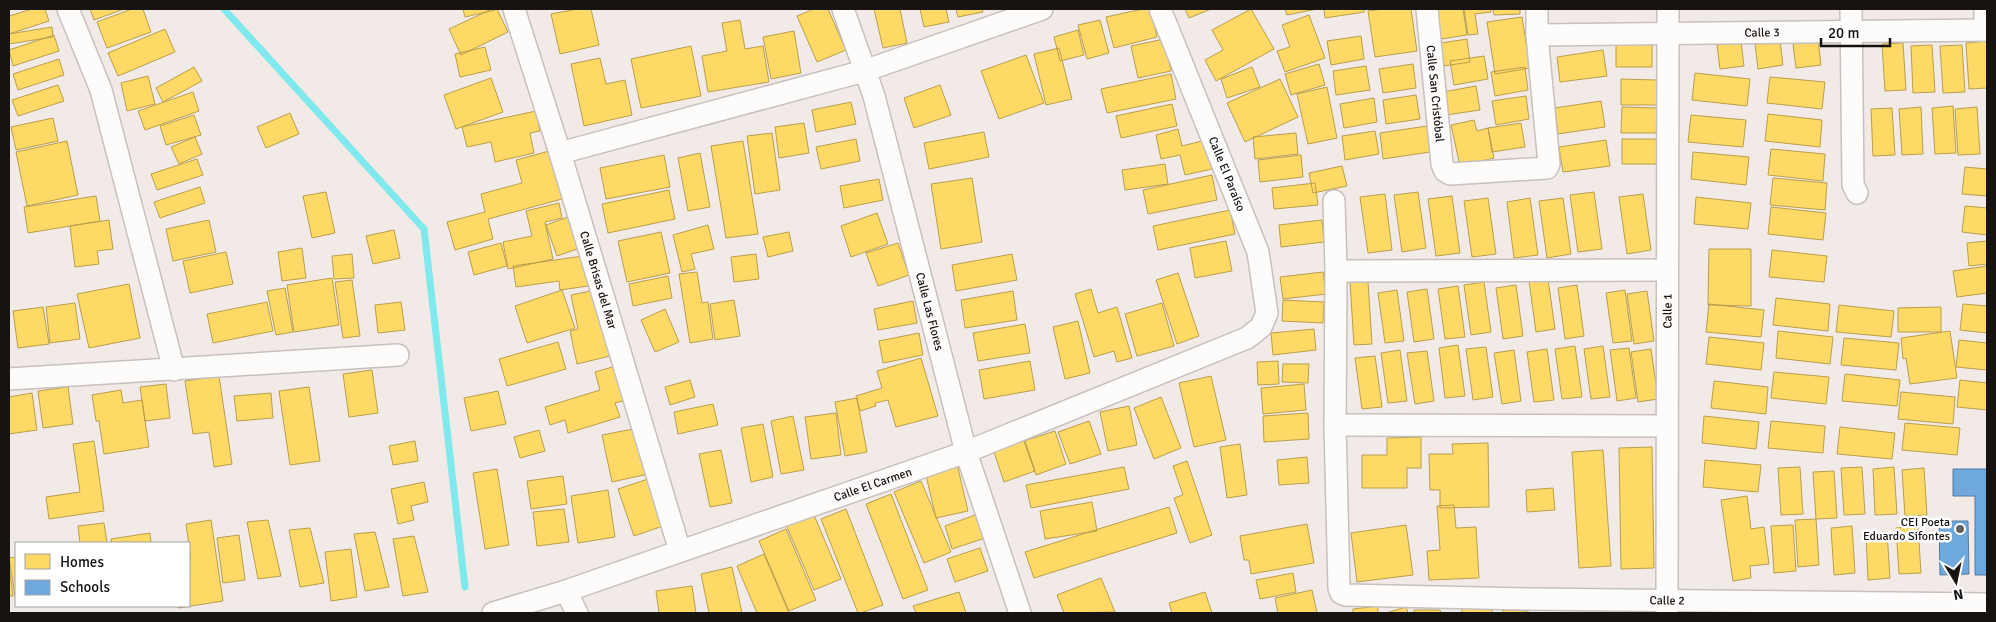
<svg xmlns="http://www.w3.org/2000/svg" width="1996" height="622" viewBox="0 0 1996 622" font-family="Signika,sans-serif">
	<style>
		.homes { fill: #ffd966; stroke: #b99e4c }
		.schools { fill: #6fa8dc; stroke: #557b9f }
		.lines { fill: none; stroke-linecap: round; stroke-linejoin: round }
		.stream { stroke: #7fe9ed; stroke-width: 7 }
		.street-casing { stroke: #c6c0be; stroke-width: 24 }
		.street { stroke: #fdfcfb; stroke-width: 21 }
		.poi-dot { fill: #645e5c; stroke: #fff; stroke-width: 2 }
		.labels { text-anchor: middle; stroke-width: 5; stroke-linejoin: round; paint-order: stroke }
		.street-label { font-size: 12px; fill: #171311; stroke: #fff }
		.poi-label { font-size: 12px; fill: #171311; stroke: #fff; text-anchor: end }
	</style>
	<rect width="100%" height="100%" fill="#f2eae7"/>
	<path class="homes" d="M32,9h13l4,12 -40,13v-18z
		M90,9h34l-30,11z
		M132,9h11l8,23 -44,16 -10,-26z
		M463,9h31l1,1 -30,7z
		M492,9h5l11,23 -47,23 -12,-26z
		M577,9h14l8,36 -39,9 -9,-40z
		M814,9h14l18,41 -29,12 -20,-46z
		M874,9h26l7,34 -24,5z
		M920,9h26l3,13 -25,5z
		M956,9h26l1,3 -25,5z
		M1143,9h8l6,28 -43,11 -8,-31z
		M1185,9h26l-22,9z
		M1251,9l23,40 -58,32 -11,-21 18,-10 -11,-20z
		M1285,9h32l-30,6z
		M1324,9h40v3l-39,6z
		M1383,9h28l6,42 -42,6 -7,-46z
		M1437,9h26l4,26 -26,4z
		M1464,9h27v3l-16,2 3,20 -10,1z
		M1493,9h27v5l-26,1z
		M1309,15l16,43 -40,14 -8,-21 13,-4 -8,-22z
		M1522,17l8,51 -35,6 -8,-52z
		M740,20l5,29 18,-3 6,36 -61,10 -6,-36 25,-5 -5,-28z
		M1100,20l9,33 -22,6 -9,-34z
		M52,27l1,10 -44,7v-10z
		M165,29l10,23 -57,24 -10,-23z
		M1078,30l6,25 -24,6 -6,-24z
		M794,31l7,42 -30,6 -8,-42z
		M54,35l5,16 -46,15 -4,-16z
		M1361,36l3,23 -33,6 -4,-24z
		M1164,39l7,32 -33,7 -7,-32z
		M1467,39l3,23 -26,4 -3,-23z
		M1818,40l3,25 -25,3 -3,-24z
		M1616,41l36,1v25h-36z
		M1780,41l3,24 -25,4 -3,-25z
		M1987,41v47l-18,1 -3,-46z
		M1741,42l3,24 -24,3 -3,-24z
		M1903,43l3,47 -21,1 -3,-47z
		M1932,45l3,47 -22,1 -2,-47z
		M1962,45l3,47 -22,1 -3,-47z
		M691,46l10,50 -60,12 -10,-49z
		M485,47l6,23 -31,7 -5,-23z
		M1059,48l13,51 -26,6 -12,-51z
		M1603,50l4,26 -47,6 -3,-25z
		M1026,55l18,48 -45,16 -18,-48z
		M1484,56l4,23 -34,6 -4,-24z
		M600,58l6,26 19,-4 7,35 -48,11 -13,-62z
		M59,59l5,16 -46,15 -5,-16z
		M1319,64l6,21 -34,10 -6,-21z
		M1413,64l3,24 -33,5 -4,-24z
		M1366,66l4,24 -34,5 -3,-24z
		M194,67l8,14 -39,21 -7,-14z
		M1252,67l8,20 -33,11 -6,-19z
		M1525,67l3,23 -33,6 -4,-24z
		M1695,73l55,6 -3,27 -55,-6z
		M1171,74l5,25 -69,14 -6,-24z
		M148,76l7,28 -28,7 -6,-28z
		M1770,77l55,5 -3,27 -55,-6z
		M491,78l12,34 -47,17 -12,-34z
		M1280,79l18,38 -53,25 -18,-39z
		M1621,79l36,1v25h-36z
		M58,85l6,16 -46,15 -6,-16z
		M940,85l11,30 -37,13 -10,-30z
		M1476,86l4,24 -34,5 -3,-23z
		M1327,87l10,51 -29,6 -11,-50z
		M193,92l6,19 -54,19 -7,-19z
		M1416,95l4,24 -34,5 -3,-24z
		M1526,96l3,23 -33,6 -4,-24z
		M1374,98l3,24 -33,6 -4,-24z
		M1601,101l4,26 -47,7 -3,-26z
		M851,102l5,22 -40,8 -4,-22z
		M1172,104l5,22 -56,12 -5,-22z
		M1953,106l3,47 -21,1 -3,-46z
		M1622,107l36,1v25h-37z
		M1921,107l2,47 -21,1 -3,-46z
		M1977,107l3,47 -22,1 -3,-46z
		M1892,108l3,47 -22,1 -2,-47z
		M536,111l4,20 -10,2 4,20 -39,9 -4,-20 -24,5 -5,-20z
		M290,113l9,21 -33,14 -9,-21z
		M1768,114l54,6 -2,27 -55,-6z
		M194,115l7,20 -35,10 -6,-19z
		M1691,115l55,5 -3,27 -55,-5z
		M53,118l5,23 -42,9 -5,-23z
		M1474,120l3,11 11,-3 6,30 -34,8 -9,-41z
		M804,123l5,30 -30,5 -4,-31z
		M1521,123l4,24 -33,5 -4,-24z
		M1427,126l3,26 -47,7 -3,-26z
		M1178,129l4,17 24,-6 6,29 -27,6 -5,-20 -19,4 -5,-24z
		M1375,131l4,23 -34,6 -3,-24z
		M984,132l5,25 -60,12 -5,-26z
		M772,133l8,57 -25,4 -8,-58z
		M1296,133l2,21 -43,5 -2,-22z
		M195,137l7,17 -23,10 -8,-17z
		M856,139l4,22 -39,8 -5,-22z
		M1622,139h36v25h-36z
		M1606,140l4,26 -47,6 -4,-25z
		M67,141l11,54 -51,11 -11,-54z
		M743,141l15,93 -32,4 -15,-92z
		M1771,149l54,5 -2,27 -55,-6z
		M549,151l13,48 -74,20 5,20 -38,11 -8,-28 38,-10 -4,-18 41,-11 -6,-23z
		M1693,152l56,5 -3,28 -55,-6z
		M700,153l10,54 -22,4 -10,-53z
		M664,155l6,32 -64,12 -6,-31z
		M1301,155l2,22 -43,5 -2,-22z
		M197,159l6,16 -46,15 -6,-16z
		M1165,164l3,20 -43,6 -3,-20z
		M1342,166l5,20 -34,7 -4,-20z
		M1965,167l22,2v27l-25,-2z
		M1212,175l5,25 -69,14 -5,-24z
		M972,178l10,64 -41,7 -10,-65z
		M1773,178l54,5 -2,27 -55,-5z
		M879,179l4,21 -39,8 -4,-22z
		M1315,183l3,22 -44,4 -2,-21z
		M200,187l5,16 -45,15 -6,-16z
		M669,190l6,29 -67,14 -6,-29z
		M326,192l9,41 -23,5 -9,-42z
		M1418,192l8,56 -24,4 -8,-57z
		M1594,192l8,57 -24,3 -8,-57z
		M1385,194l7,56 -24,3 -8,-56z
		M1643,194l8,56 -24,4 -8,-57z
		M96,196l4,25 -72,12 -4,-26z
		M1452,196l8,57 -24,3 -8,-57z
		M1696,197l55,6 -3,26 -54,-5z
		M1488,198l8,56 -24,3 -8,-56z
		M1530,198l8,57 -24,3 -7,-56z
		M1563,198l8,56 -24,4 -8,-57z
		M559,203l3,15 -17,4 8,37 -45,10 -5,-27 29,-6 -6,-25z
		M1965,206l22,2v27l-25,-3z
		M1771,207l55,6 -3,27 -55,-6z
		M1230,210l5,24 -77,16 -5,-24z
		M877,213l11,31 -37,13 -10,-31z
		M571,216l12,31 -26,9 -11,-31z
		M109,220l4,29 -16,2 2,13 -24,3 -5,-41z
		M209,220l7,32 -43,9 -7,-32z
		M1322,220l2,22 -43,5 -2,-22z
		M708,225l6,24 -23,5 4,15 -13,3 -9,-37z
		M394,230l6,28 -27,6 -7,-28z
		M661,232l9,41 -43,9 -9,-41z
		M789,232l4,19 -25,6 -5,-20z
		M1226,241l6,30 -37,7 -5,-30z
		M1987,241v23l-18,2 -2,-23z
		M501,243l6,23 -33,9 -6,-23z
		M898,243l11,32 -31,11 -12,-33z
		M302,248l4,30 -24,3 -4,-29z
		M1709,249h42v57l-43,-1z
		M1772,250l55,6 -3,26 -55,-5z
		M226,252l7,32 -43,9 -7,-32z
		M352,254l2,24 -20,1 -2,-23z
		M756,254l3,25 -25,3 -3,-25z
		M1012,254l5,26 -61,11 -4,-26z
		M583,256l5,30 -28,4 -1,-9 -43,6 -3,-21z
		M1987,266v27l-30,4 -4,-26z
		M697,272l5,31 6,-1 5,37 -23,4 -11,-69z
		M1323,272l3,22 -43,5 -3,-22z
		M1178,273l21,63 -22,8 -21,-64z
		M668,276l4,22 -39,8 -4,-22z
		M332,278l7,47 -45,7 -7,-47z
		M1548,279l7,50 -19,3 -7,-51z
		M352,280l8,56 -17,2 -8,-56z
		M1350,282h18l4,62 -18,1z
		M1484,282l7,50 -20,3 -7,-50z
		M129,284l11,54 -51,10 -12,-54z
		M1516,285l7,51 -20,3 -7,-51z
		M1577,285l7,51 -19,3 -7,-51z
		M1458,286l7,51 -20,2 -7,-50z
		M285,288l8,44 -17,3 -9,-44z
		M1091,289l7,24 19,-6 15,51 -15,4 -3,-11 -20,6 -19,-63z
		M1427,289l7,50 -20,3 -7,-50z
		M562,290l13,38 -48,15 -12,-37z
		M596,290l14,66 -33,8 -7,-33 8,-2 -7,-34z
		M1397,290l7,51 -19,2 -7,-50z
		M1625,290l7,51 -19,2 -7,-50z
		M1013,291l4,29 -52,8 -4,-28z
		M1647,291l7,50 -20,3 -7,-50z
		M1776,298l54,6 -2,27 -55,-6z
		M734,300l6,36 -25,4 -5,-36z
		M1283,300l41,2 -1,21 -41,-2z
		M913,301l4,22 -39,7 -4,-21z
		M267,302l6,29 -60,12 -6,-29z
		M401,302l4,28 -27,3 -3,-28z
		M75,303l5,36 -30,4 -4,-36z
		M1162,303l12,43 -37,10 -12,-42z
		M1709,304l55,6 -3,27 -55,-5z
		M1963,304l24,2v27l-27,-3z
		M1839,305l55,6 -3,26 -55,-5z
		M43,307l6,37 -31,4 -5,-37z
		M1941,307v25h-43v-24z
		M665,309l14,33 -24,10 -14,-32z
		M1078,321l12,52 -25,6 -12,-52z
		M1025,324l5,29 -52,8 -5,-28z
		M1314,329l2,21 -43,5 -2,-22z
		M1778,331l55,6 -3,27 -54,-6z
		M1950,331l7,47 -47,6 -4,-26 -3,1 -2,-21z
		M919,333l4,22 -40,8 -4,-22z
		M1709,337l55,6 -3,27 -55,-6z
		M1844,338l55,5 -3,27 -55,-5z
		M1959,340l28,3v27l-31,-3z
		M558,342l8,27 -59,17 -8,-27z
		M1458,345l7,51 -20,2 -6,-50z
		M1575,346l7,51 -20,2 -7,-50z
		M1603,346l7,51 -19,2 -7,-50z
		M1486,347l7,50 -20,3 -7,-51z
		M1629,348l7,50 -19,3 -7,-51z
		M1547,349l7,51 -20,2 -7,-50z
		M1651,349l7,50 -20,3 -7,-50z
		M1400,350l7,51 -19,2 -7,-50z
		M1514,350l7,51 -19,3 -8,-51z
		M1427,351l7,50 -19,3 -8,-51z
		M1375,356l7,51 -20,2 -7,-51z
		M921,358l17,58 -42,11 -8,-27 -13,3 1,3 -16,5 -4,-15 26,-8 -5,-17z
		M1030,361l5,29 -51,9 -5,-29z
		M1278,361l1,23 -21,1 -1,-23z
		M1283,364h26l-1,19 -26,-1z
		M616,366l11,34 -12,3 5,14 -52,16 -3,-13 -15,5 -5,-18 55,-17 -5,-18z
		M372,370l6,43 -29,4 -6,-43z
		M1774,372l55,5 -3,27 -55,-6z
		M1845,374l55,6 -3,26 -55,-5z
		M219,376l13,88 -18,3 -5,-35 -16,2 -8,-53z
		M1211,376l15,64 -32,7 -15,-64z
		M690,380l5,17 -25,8 -5,-18z
		M1960,380l27,3v27l-30,-3z
		M1714,381l54,6 -2,27 -55,-6z
		M166,384l4,34 -25,3 -5,-34z
		M1304,384l2,26 -43,4 -2,-26z
		M68,387l5,37 -30,4 -5,-37z
		M309,387l11,74 -30,4 -11,-74z
		M121,390l2,13 19,-3 7,47 -45,7 -5,-33h-3l-4,-26z
		M498,391l8,33 -35,7 -7,-33z
		M1901,392l54,5 -2,27 -55,-5z
		M32,393l5,37 -28,4v-37z
		M271,393l2,25 -36,3 -3,-25z
		M1161,397l20,51 -27,11 -20,-51z
		M857,398l10,54 -22,4 -10,-54z
		M713,404l5,21 -40,9 -4,-22z
		M1129,406l8,39 -29,6 -8,-39z
		M836,413l5,42 -30,4 -6,-42z
		M1308,413l1,26 -45,3 -1,-26z
		M793,416l11,54 -23,4 -10,-53z
		M1704,416l55,6 -3,27 -54,-6z
		M1089,421l12,33 -31,10 -12,-32z
		M1771,421l54,5 -2,27 -55,-5z
		M1905,423l55,5 -3,27 -55,-5z
		M763,424l10,53 -22,5 -10,-54z
		M1840,427l55,6 -3,26 -55,-5z
		M638,428l10,46 -36,8 -10,-47z
		M539,430l6,21 -25,7 -6,-21z
		M1055,431l11,33 -30,11 -12,-34z
		M1421,437v31h-14v20h-45v-33h25v-17z
		M1024,438l11,33 -31,11 -11,-33z
		M94,441l10,70 -55,8 -3,-22 34,-5 -7,-48z
		M415,441l3,20 -25,4 -4,-19z
		M1488,443l1,64 -49,1v-18h-10l-1,-36h24l-1,-10z
		M1240,444l7,51 -20,3 -7,-51z
		M1652,447l2,121 -33,1 -2,-121z
		M721,450l11,53 -22,4 -11,-53z
		M1603,450l8,116 -32,2 -7,-116z
		M1307,457l2,26 -30,2 -2,-25z
		M1705,460l56,5 -3,27 -55,-5z
		M1187,461l25,74 -22,8 -16,-45 9,-3 -10,-29z
		M957,464l11,47 -32,7 -11,-47z
		M1124,467l5,22 -98,19 -5,-23z
		M1800,467l3,47 -22,1 -3,-47z
		M1862,467l3,47 -21,1 -3,-47z
		M1894,467l3,47 -22,1 -2,-46z
		M1924,468l3,47 -22,1 -3,-46z
		M497,469l12,76 -24,4 -12,-76z
		M1834,471l3,47 -21,1 -3,-47z
		M563,476l4,28 -36,5 -4,-28z
		M651,478l15,47 -32,11 -16,-47z
		M921,481l30,71 -27,11 -30,-71z
		M424,482l4,20 -17,4 3,14 -16,4 -7,-35z
		M1553,488l2,22 -28,2 -1,-22z
		M608,490l7,47 -37,6 -7,-47z
		M891,494l37,96 -25,9 -37,-95z
		M1747,496l4,33 13,-2 5,37 -19,2 1,12 -18,3 -12,-81z
		M1092,502l5,29 -52,8 -5,-28z
		M1454,505l2,23 20,-1 3,51 -50,2 -2,-29 13,-1 -3,-44z
		M1169,507l8,26 -143,45 -9,-26z
		M811,508l30,71 -27,11 -30,-70z
		M564,509l5,33 -32,4 -4,-34z
		M846,509l37,96 -22,8h-3l-37,-94z
		M978,514l7,24 -33,11 -7,-23z
		M1816,519l3,46 -21,2 -3,-47z
		M211,520l12,81 -45,7v-2h11l1,-53 -4,-29z
		M268,520l13,56 -23,3 -11,-57z
		M104,523l3,20h-27l-2,-17z
		M1307,524l7,39 -63,11 -2,-14h-5l-4,-24z
		M1406,525l7,50 -56,7 -6,-49z
		M1793,525l3,46 -22,2 -3,-47z
		M1852,526l3,47 -21,2 -3,-47z
		M1918,526l3,47 -22,1 -3,-46z
		M310,528l14,55 -24,4 -11,-57z
		M786,529l30,71 -27,11 -30,-70z
		M375,532l14,55 -24,4 -11,-57z
		M1887,532l3,46 -22,2 -2,-47z
		M150,533l1,10h-39l-1,-4z
		M239,535l6,45 -22,3 -6,-45z
		M414,536l14,56 -25,4 -10,-57z
		M980,548l8,23 -33,11 -8,-23z
		M351,549l6,48 -26,4 -6,-49z
		M764,554l25,59h-32l-20,-47z
		M16,557v39h-1l-6,-38z
		M9,565l4,31h-4z
		M732,567l10,46h-33l-8,-39z
		M1293,573l3,19 -36,7 -4,-19z
		M1101,578l14,34 -51,1 -7,-18z
		M692,586l4,27h-37l-3,-22z
		M1312,590l5,23h-39l-3,-15z
		M959,592l7,21h-50l-3,-7z
		M1205,592l7,21h-40l-3,-10z
		M1491,602l1,11h-30v-7z
		M1378,606v7h-25v-4z
		M1406,607l2,6h-22z
		M1414,610h26l1,3h-27z
		M1503,610l25,1v2h-25z"/>
	<path class="schools" d="M1953,469h34v106h-12v-79h-22z
		M1939,521h29l1,53 -29,1z"/>
	<g class="lines">
		<path class="stream" d="M224,9l200,220 41,358"/>
		<g class="street-casing">
			<g id="street">
				<path d="M68,9l33,81 73,280"/>
				<path id="s1" d="M514,9l46,144 120,398"/>
				<path id="s2" d="M843,9l31,87 92,356 54,161"/>
				<path id="s3" d="M1427,9l15,155 3,7 5,3 97,-6 2,-4 -12,-129v-26"/>
				<path d="M1851,9l2,176 4,8"/>
				<path d="M1985,9v21"/>
				<path id="s4" d="M1537,35l450,-5"/>
				<path d="M560,153l304,-82 178,-62"/>
				<path d="M1334,201l2,70"/>
				<path id="s5" d="M1667,270l-331,1 -1,154 4,163 2,5 5,2 185,4 456,5"/>
				<path d="M9,379l389,-24"/>
				<path d="M1335,425l332,1"/>
				<path d="M566,591l11,22"/>
				<path id="s6" d="M493,613l73,-22 400,-139 281,-114 14,-11 6,-14 -9,-61 -98,-243"/>
				<path id="s7" d="M1667,613l1,-604"/>
			</g>
		</g>
		<use href="#street" class="street"/>
	</g>
	<circle class="poi-dot" cx="1960" cy="529" r="5"/>
	<g class="labels">
		<g class="street-label">
			<text dy="4" stroke="none"><textPath href="#s4" startOffset="225">Calle 3</textPath></text>
			<text dy="4" stroke="none"><textPath href="#s3" startOffset="85">Calle San Cristóbal</textPath></text>
			<text transform="translate(1227 174) rotate(68)" y="4">Calle El Paraíso</text>
			<text dy="4" stroke="none"><textPath href="#s1" startOffset="284">Calle Brisas del Mar</textPath></text>
			<text dy="4" stroke="none"><textPath href="#s2" startOffset="315">Calle Las Flores</textPath></text>
			<text dy="4" stroke="none"><textPath href="#s7" startOffset="302">Calle 1</textPath></text>
			<text dy="4" stroke="none"><textPath href="#s6" startOffset="401">Calle El Carmen</textPath></text>
			<text dy="4" stroke="none"><textPath href="#s5" startOffset="980">Calle 2</textPath></text>
		</g>
		<g class="poi-label">
			<text x="1950" y="526">CEI Poeta<tspan x="1950" dy="14">Eduardo Sifontes</tspan></text>
		</g>
	</g>
	<rect width="1996" height="622" fill="none" stroke="#171311" stroke-width="20"/>
	<rect x="15" y="542" width="175" height="65" fill="#ffffff" stroke="#a2a1a0"/>
	<rect x="25" y="554" width="25" height="15" fill="#ffd966" stroke="#a2a1a0"/>
	<text x="60" y="567" font-size="15" fill="#171311">Homes</text>
	<rect x="25" y="580" width="25" height="15" fill="#6fa8dc" stroke="#a2a1a0"/>
	<text x="60" y="592" font-size="15" fill="#171311">Schools</text>
	<g transform="translate(1956 582) rotate(170)" stroke="#ffffff" stroke-width="4" paint-order="stroke">
	<path d="M0-4L9 19L0 12L-9 19Z" fill="#171311"/>
	<text y="-8" font-size="14" font-weight="bold" text-anchor="middle" fill="#171311">N</text>
	</g>
	<path d="M1821 38v8h69v-8" fill="none" stroke="#171311" stroke-width="2.5"/>
	<text x="1828" y="38" font-size="15" fill="#171311" stroke="#ffffff" stroke-width="4" paint-order="stroke">20 m</text>
</svg>
